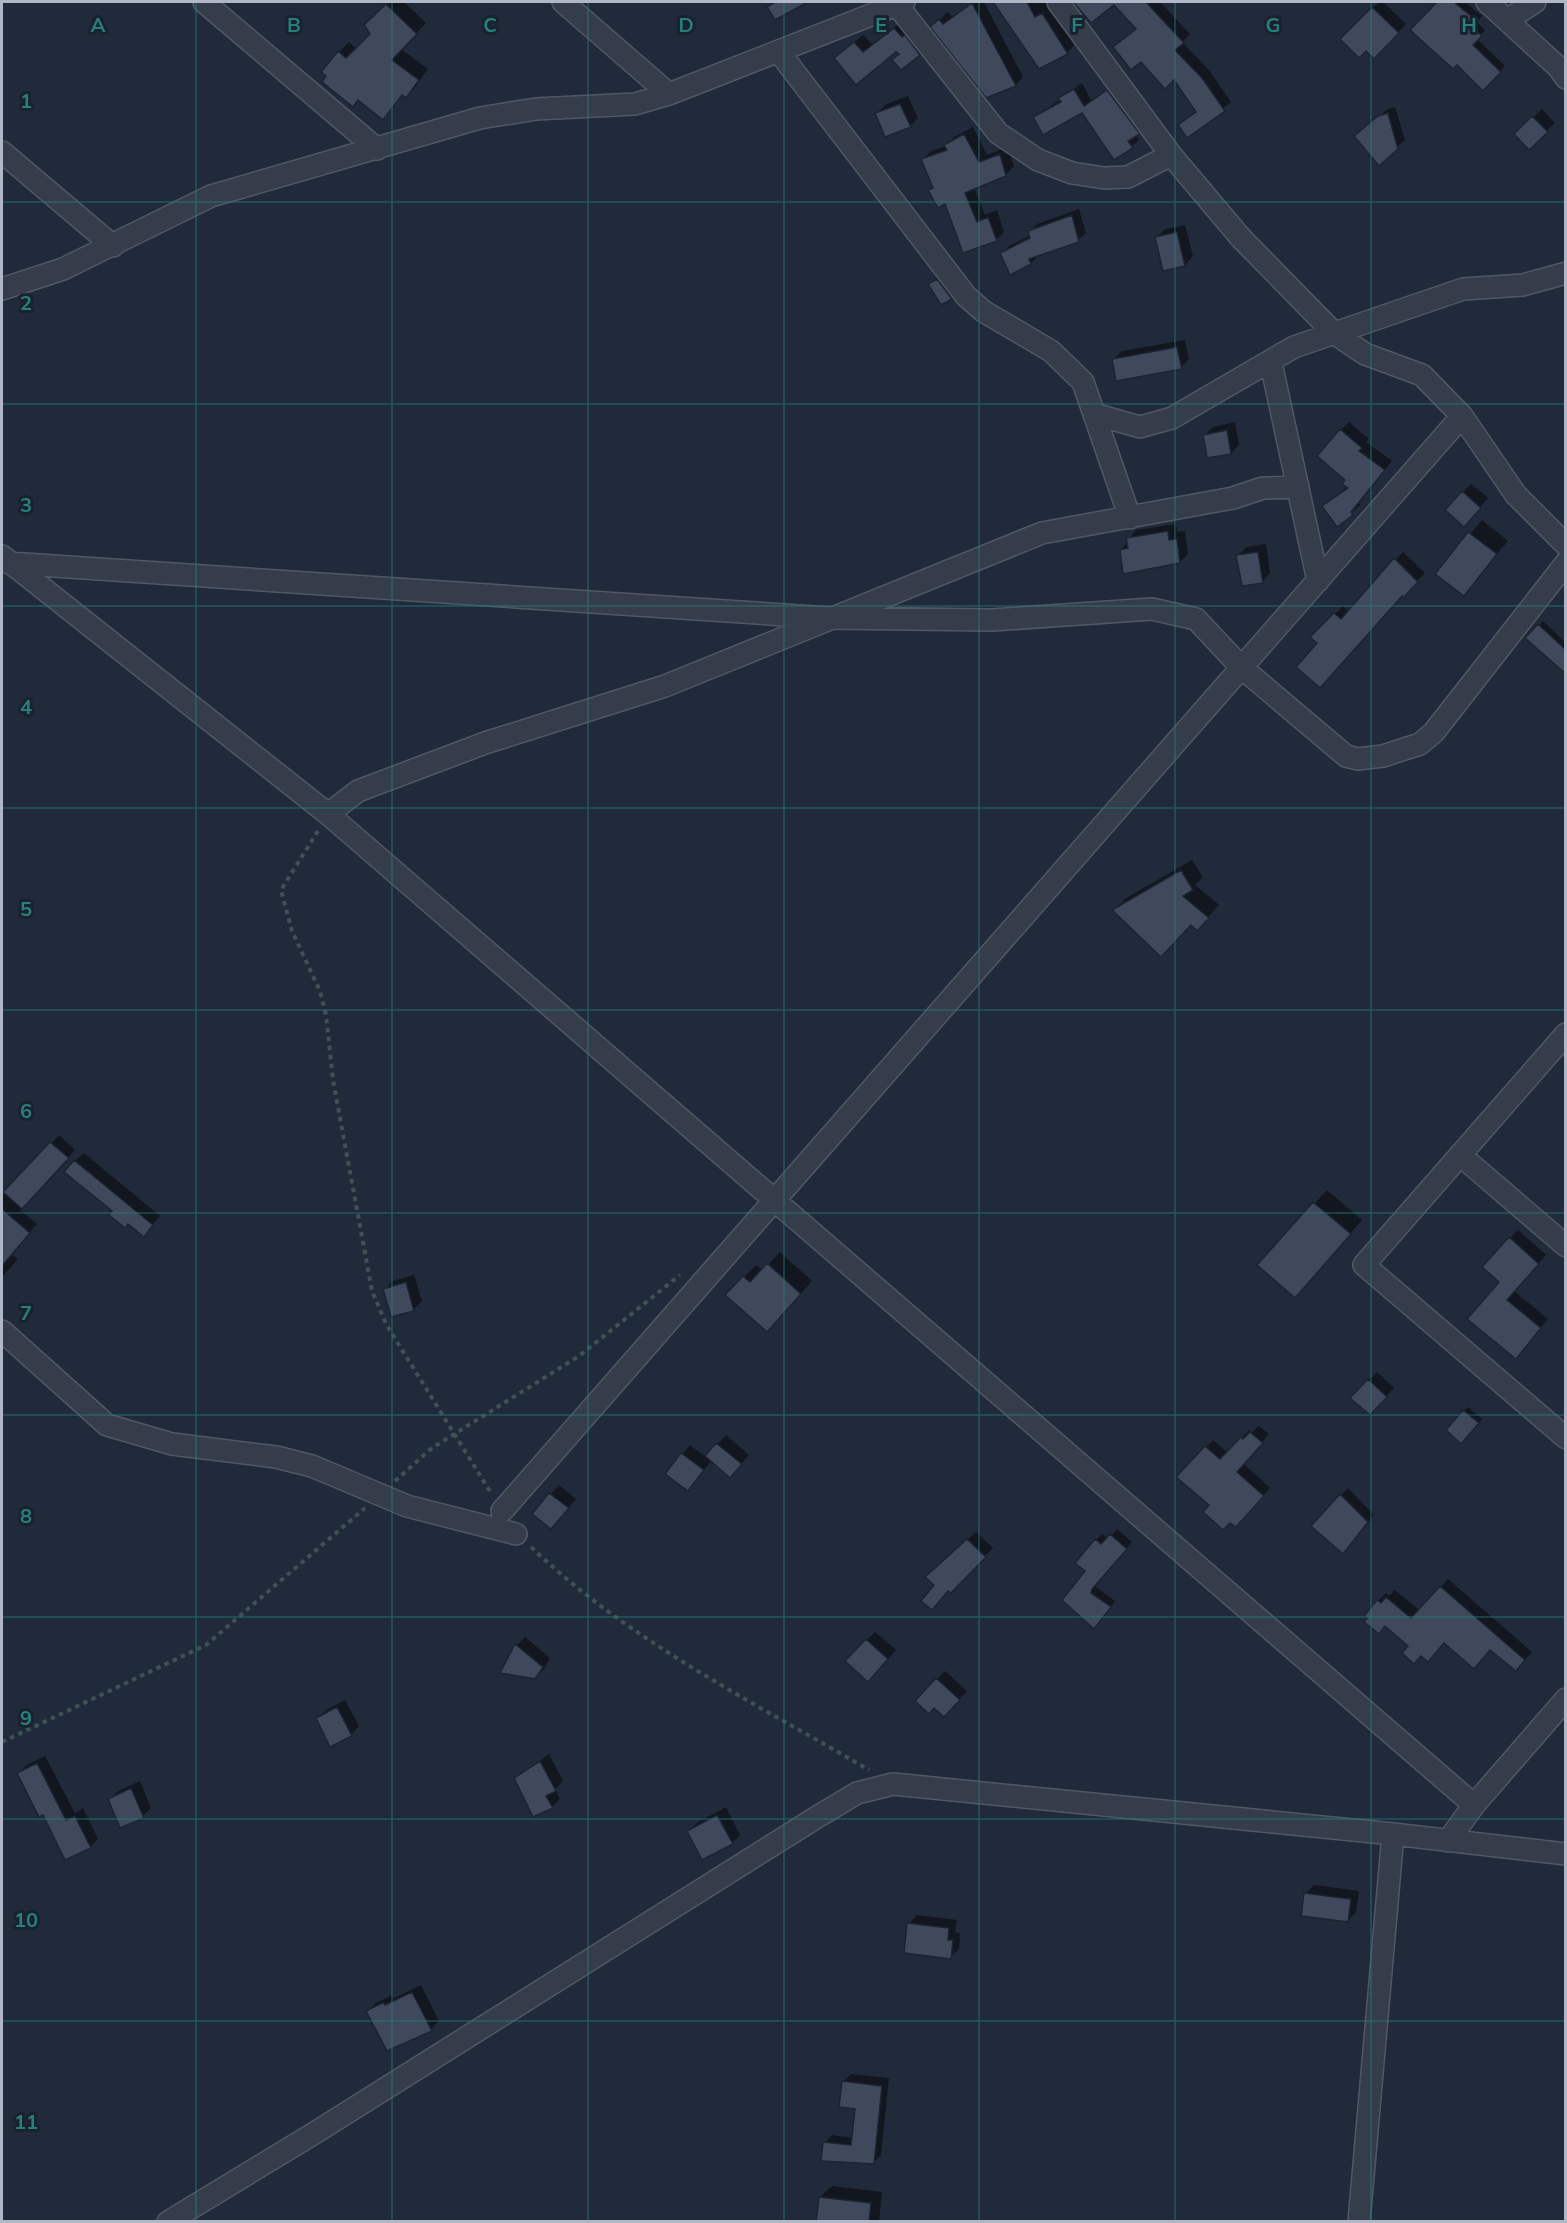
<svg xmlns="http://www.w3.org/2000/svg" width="1567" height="2223" viewBox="0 0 1567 2223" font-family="Mulish,sans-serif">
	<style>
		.shadow { fill: #0007 }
		.building { fill: #40495c; stroke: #1c2331; stroke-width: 1.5 }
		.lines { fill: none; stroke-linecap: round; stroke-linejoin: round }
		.minor-casing { stroke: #505765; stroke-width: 24 }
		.path { stroke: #3e5255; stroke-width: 4; stroke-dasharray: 4.5 4.5; stroke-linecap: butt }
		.minor { stroke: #353c4a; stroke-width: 21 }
		.grid { fill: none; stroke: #27807b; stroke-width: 1.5; stroke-opacity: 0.55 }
		.grid-label { font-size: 20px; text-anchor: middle; font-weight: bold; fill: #27807b; stroke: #1a212f; stroke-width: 6; stroke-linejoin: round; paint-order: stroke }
	</style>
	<rect width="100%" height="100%" fill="#212a3a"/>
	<path class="shadow" d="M390,2h14l22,21 -25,26 27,20 -12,17 -10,10 -2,-2 -21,24 -44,-66 10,-10 8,7 14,-15 -5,-9z
		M973,2h11l39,75 -7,8 -29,11 -55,-69 16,-15 4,5z
		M995,2h52l27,43 -7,8 -27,14z
		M1076,2h84l30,32 -8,8 27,28 22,32 -44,34 -7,-11 17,-14 -59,-83 -24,-25 -23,18z
		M1379,2h4l23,22 -32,33 -8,-7 -24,-11z
		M1438,2h27l17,14 -5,6 8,8 -8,9 28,27 -22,23 -26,-26 -45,-33z
		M903,21l24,24 -26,23 -1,-14 -4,-5 -40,34 -11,-33 18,-15 9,9z
		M1082,83l9,17 24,-15 31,41 -10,9 3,5 -7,6 -50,-35 -47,7z
		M908,96l10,22 -8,8 -33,-12 8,-9z
		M1395,107l10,33 -8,7 -34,-18 25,-20z
		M1542,109l13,14 -26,25 -13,-14z
		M973,127l14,28 21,-8 6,19 -8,9 -32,13 11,27 12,-5 7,22 -8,8 -66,-50 4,-4 -11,-27 8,-8 16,-5 7,-9z
		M1079,209l7,24 -8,7 -40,16 -7,7 -29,-10 7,-7 22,-11 -1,-3 7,-8z
		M1185,225l8,31 -8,9 -29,-27 9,-9z
		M938,276l21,13 -18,14 -11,-18z
		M1185,340l4,19 -8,8 -67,-8 8,-8z
		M1235,422l4,23 -8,8 -26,-18 8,-8z
		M1349,422l20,17 -3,3 26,19 -33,42 1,2 -23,20 -13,-18 24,-21 -7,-56z
		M1471,484l17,14 -16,18 -9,-24z
		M1482,520l26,21 -45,53 -26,-20z
		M1176,524l1,8 8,-1 3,23 -8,8 -59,-12 15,-20z
		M1266,544l4,29 -8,9 -24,-26 8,-9z
		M1403,552l22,21 -22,23 -84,47 -6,-6 30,-31 6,6z
		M1543,621l23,22v20l-39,-25z
		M1192,860l11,17 -8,8 24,20 -22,24 -5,-5 -78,-14 11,-11z
		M59,1135l16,15 -55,60 17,14 -26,30 7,5 -16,18v-81z
		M84,1153l76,63 -16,19 -29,-24 -40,-50z
		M1327,1190l35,30 -55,63 -48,-18z
		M1518,1230l28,25 -32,36 34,28 -32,38 -15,-76 9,-43z
		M780,1252l32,29 -33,37 -35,-41 12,-12 7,5z
		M414,1275l8,26 -8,8 -22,6 -7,-26 8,-8z
		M1377,1372l17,16 -24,25 -17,-16z
		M1468,1407l14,12 -21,23 3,-31z
		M1259,1426l10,8 -26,29 27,25 -27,30 -32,-13 -33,-28 35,-37 15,13 21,-23 2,3z
		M726,1435l23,20 -19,21 -18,-16 -24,29 -21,-16 23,-28 16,12z
		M559,1485l17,14 -17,20 -25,-6z
		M1348,1488l26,27 -24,30 -9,-50z
		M1117,1529l15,13 -34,39 -2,6 19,14 -21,26 -7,-56 9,-31 6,-6 6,5z
		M976,1532l17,16 -61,60 3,-39z
		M1448,1579l84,73 -8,9 -33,-13 -46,-7 -35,5 -32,-45 8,-8 3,3 6,-6 25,21z
		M875,1632l21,18 -20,22 -29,-11z
		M525,1637l25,21 -6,11 -9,8 -33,-5 15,-27z
		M945,1671l22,20 -15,16 -18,-1 3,-27z
		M345,1700l14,26 -8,9 -34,-16 9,-9z
		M549,1754l14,27 -8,8 5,10 -8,8 -36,-29z
		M45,1756l30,57 8,-5 15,31 -8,8 -46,-34 -26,-40 9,-8z
		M140,1781l11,27 -8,8 -34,-16 9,-9z
		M726,1807l14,28 -8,8 -43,-12 8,-8z
		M1314,1885l45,6 -3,21 -8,9 -42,-28z
		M917,1915l40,5 -2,12 5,1 -1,16 -9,8 -41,-33z
		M421,1985l18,36 -8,8 -63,-18 8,-8 16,-8 2,3z
		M851,2074l38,4 -8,77 -8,8 -48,-20 7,-8 21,3 3,-30 -12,-27z
		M832,2186l50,6 -3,30h-62l3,-25z"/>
	<path class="building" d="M775,2h33l-33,18 -8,-13z
		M993,2h34l8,15 7,-4 26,41 -29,15z
		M1073,2h73l38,41 -9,7 27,28 23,33 -38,27 -9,-13 18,-13 -22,-32 -9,9 -24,-27 -10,8 -18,-23 23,-18 -22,-24 -23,18z
		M1437,2h17l24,20 -5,6 9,8 -9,9 28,27 -18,19 -26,-26 -4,4 -43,-39z
		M972,3l44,83 -30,12 -56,-71 9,-8 4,5z
		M386,4l31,30 -25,26 27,20 -13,18 -4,-3 -19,25 -25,-20 -5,7 -31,-25 4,-6 -5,-4 17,-21 8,7 24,-24 -6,-9z
		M1372,7l27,26 -25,26 -8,-8 -7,7 -19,-19z
		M894,28l8,9 3,-2 15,20 -19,15 -9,-10 7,-6 -3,-2 -40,33 -22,-27 20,-16 9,10z
		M1074,89l10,17 23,-16 33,44 -12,7 5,7 -19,12 -32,-47 -39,22 -10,-18 28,-15 -3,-4z
		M900,104l11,23 -26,10 -10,-24z
		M1388,113l10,36 -19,17 -25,-30 24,-20z
		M1532,116l16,16 -19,18 -15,-16z
		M964,134l15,28 21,-8 6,22 -41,17 12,29 11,-5 9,24 -34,12 -18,-49 -7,4 -10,-18 5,-2 -12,-29 26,-9 -3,-5z
		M1072,215l7,27 -50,17 2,5 -21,11 -10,-22 30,-15 -2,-7z
		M1177,232l8,34 -22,5 -8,-34z
		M937,279l15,20 -11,6 -13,-21z
		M1177,347l5,22 -66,12 -4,-22z
		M1340,429l22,19 -3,3 26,19 -34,42 2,3 -16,12 -15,-21 26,-18 -6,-4 3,-4 -28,-24z
		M1227,430l4,24 -24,4 -4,-23z
		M1462,491l19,17 -17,19 -19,-17z
		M1168,531l1,9 8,-1 3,24 -57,11 -3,-24 8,-2 -2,-10z
		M1468,532l29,22 -33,42 -29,-22z
		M1258,552l5,31 -21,3 -6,-31z
		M1394,558l24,24 -15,16 -1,-2 -82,92 -24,-21 21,-24 -7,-6 24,-24 7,6z
		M1538,624l28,26v24l-41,-36z
		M1181,870l12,20 -10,6 26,22 -12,13 -6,-6 -30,32 -49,-47z
		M50,1142l19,16 -47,51 -19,-17z
		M74,1160l79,65 -9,12 -16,-13 -3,4 -16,-13 3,-4 -48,-39z
		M1313,1202l38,32 -56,64 -38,-33z
		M2,1209l28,24 -28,33z
		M1509,1237l30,27 -32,36 34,28 -25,31 -49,-40 32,-37 -17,-15z
		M767,1263l34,31 -34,38 -42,-37 18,-19 7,6z
		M406,1282l8,29 -23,6 -8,-28z
		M1368,1379l19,18 -17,18 -20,-17z
		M1463,1410l16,13 -18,21 -15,-14z
		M1250,1432l13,11 -26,29 27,24 -28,31 -6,-4 -7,7 -20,-18 6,-7 -33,-28 29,-31 15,13 21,-22 2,2z
		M716,1443l26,21 -12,14 -25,-22z
		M681,1453l23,17 -16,21 -23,-17z
		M549,1493l20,15 -18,21 -19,-15z
		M1340,1494l28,28 -25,32 -32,-28z
		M1110,1534l17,15 -35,40 -1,4 20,14 -17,22 -32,-29 23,-29 -10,-8 20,-24 6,5z
		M967,1539l19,18 -35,36 -3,-2 -16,19 -11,-9 13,-16 -9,-8z
		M1440,1586l85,74 -9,11 -26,-21 -16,19 -30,-26 -16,19 -7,-6 -7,8 -12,-11 6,-7 -23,-20 -6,8 -15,-12 3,-4 -3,-2 13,-16 4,3 5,-6 25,21z
		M866,1639l22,20 -20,23 -23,-21z
		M515,1644l28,23 -8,12 -35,-6z
		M936,1678l24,22 -16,17 -10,-9 -5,6 -14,-13z
		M337,1707l15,29 -22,11 -14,-29z
		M540,1761l16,30 -10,5 7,12 -20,9 -19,-39z
		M37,1763l29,57 9,-4 16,32 -26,12 -22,-45 -4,2 -22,-44z
		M131,1788l13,30 -24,10 -12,-29z
		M717,1815l16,29 -31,16 -15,-29z
		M1304,1893l47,6 -3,23 -47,-6z
		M907,1923l42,5 -1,12h5l-2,19 -47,-6z
		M412,1992l20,39 -45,20 -21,-40 18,-9 1,3z
		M842,2081l40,5 -8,78 -53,-3 2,-19 28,3 4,-36 -16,-2z
		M819,2197l52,6 -2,19h-53z"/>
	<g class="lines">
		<g class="minor-casing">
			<path id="minor" d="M204,2l173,147
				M563,2l106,92
				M1058,2l113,153 70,83 93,95 31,21 57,21 40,41 54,79 50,50
				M1487,2l72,66 7,10
				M897,5l101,128 40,27 34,13 32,5 24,-1 43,-22
				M1507,20l28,-18
				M779,52l187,244 17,15 68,40 32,31 47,136
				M2,152l111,94
				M2,289l61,-20 148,-73 269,-78 56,-9 99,-5 34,-10 235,-92
				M1271,363l47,218
				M1094,414l46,13 32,-9 122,-71 169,-58 60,-4 43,-12
				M2,556l326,258 1146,991
				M9,563l821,55 162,2 160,-11 44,10 46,49 104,88 12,3 25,-3 37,-12 14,-12 132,-169
				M328,814l30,-23 127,-48 180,-57 377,-153 191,-35 30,-10 35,-1
				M1566,1034l-202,231 202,173
				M1460,1155l106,91
				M2,1331l105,94 65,19 104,13 36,9 95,40 109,28
				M502,1511l960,-1095
				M1448,1841l26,-36 92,-106
				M168,2222l145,-88 504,-317 40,-24 36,-9 500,50 173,20
				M1359,2222l34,-388"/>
		</g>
		<path class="path" d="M318,831l-37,59 11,41 28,60 6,24 7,65 39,211 14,33 105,169
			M395,1481l37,-33 147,-92 101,-81
			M531,1547c98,94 222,155 338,223
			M2,1742l204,-97 159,-137"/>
		<use href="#minor" class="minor"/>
	</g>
	<path class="grid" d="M196,2v2220M392,2v2220M588,2v2220M784,2v2220M979,2v2220M1175,2v2220M1371,2v2220M2,202h1564M2,404h1564M2,606h1564M2,808h1564M2,1010h1564M2,1213h1564M2,1415h1564M2,1617h1564M2,1819h1564M2,2021h1564"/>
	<g class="grid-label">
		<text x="98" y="32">A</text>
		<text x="294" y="32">B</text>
		<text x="490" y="32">C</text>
		<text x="686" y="32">D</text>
		<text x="881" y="32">E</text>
		<text x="1077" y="32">F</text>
		<text x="1273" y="32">G</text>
		<text x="1469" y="32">H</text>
		<text x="26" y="108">1</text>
		<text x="26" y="310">2</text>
		<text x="26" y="512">3</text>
		<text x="26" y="714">4</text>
		<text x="26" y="916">5</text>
		<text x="26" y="1118">6</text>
		<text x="26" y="1320">7</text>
		<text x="26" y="1523">8</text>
		<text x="26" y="1725">9</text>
		<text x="26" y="1927">10</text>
		<text x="26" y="2129">11</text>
	</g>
	<rect width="1567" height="2223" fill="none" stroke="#b0b7c6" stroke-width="6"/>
</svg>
